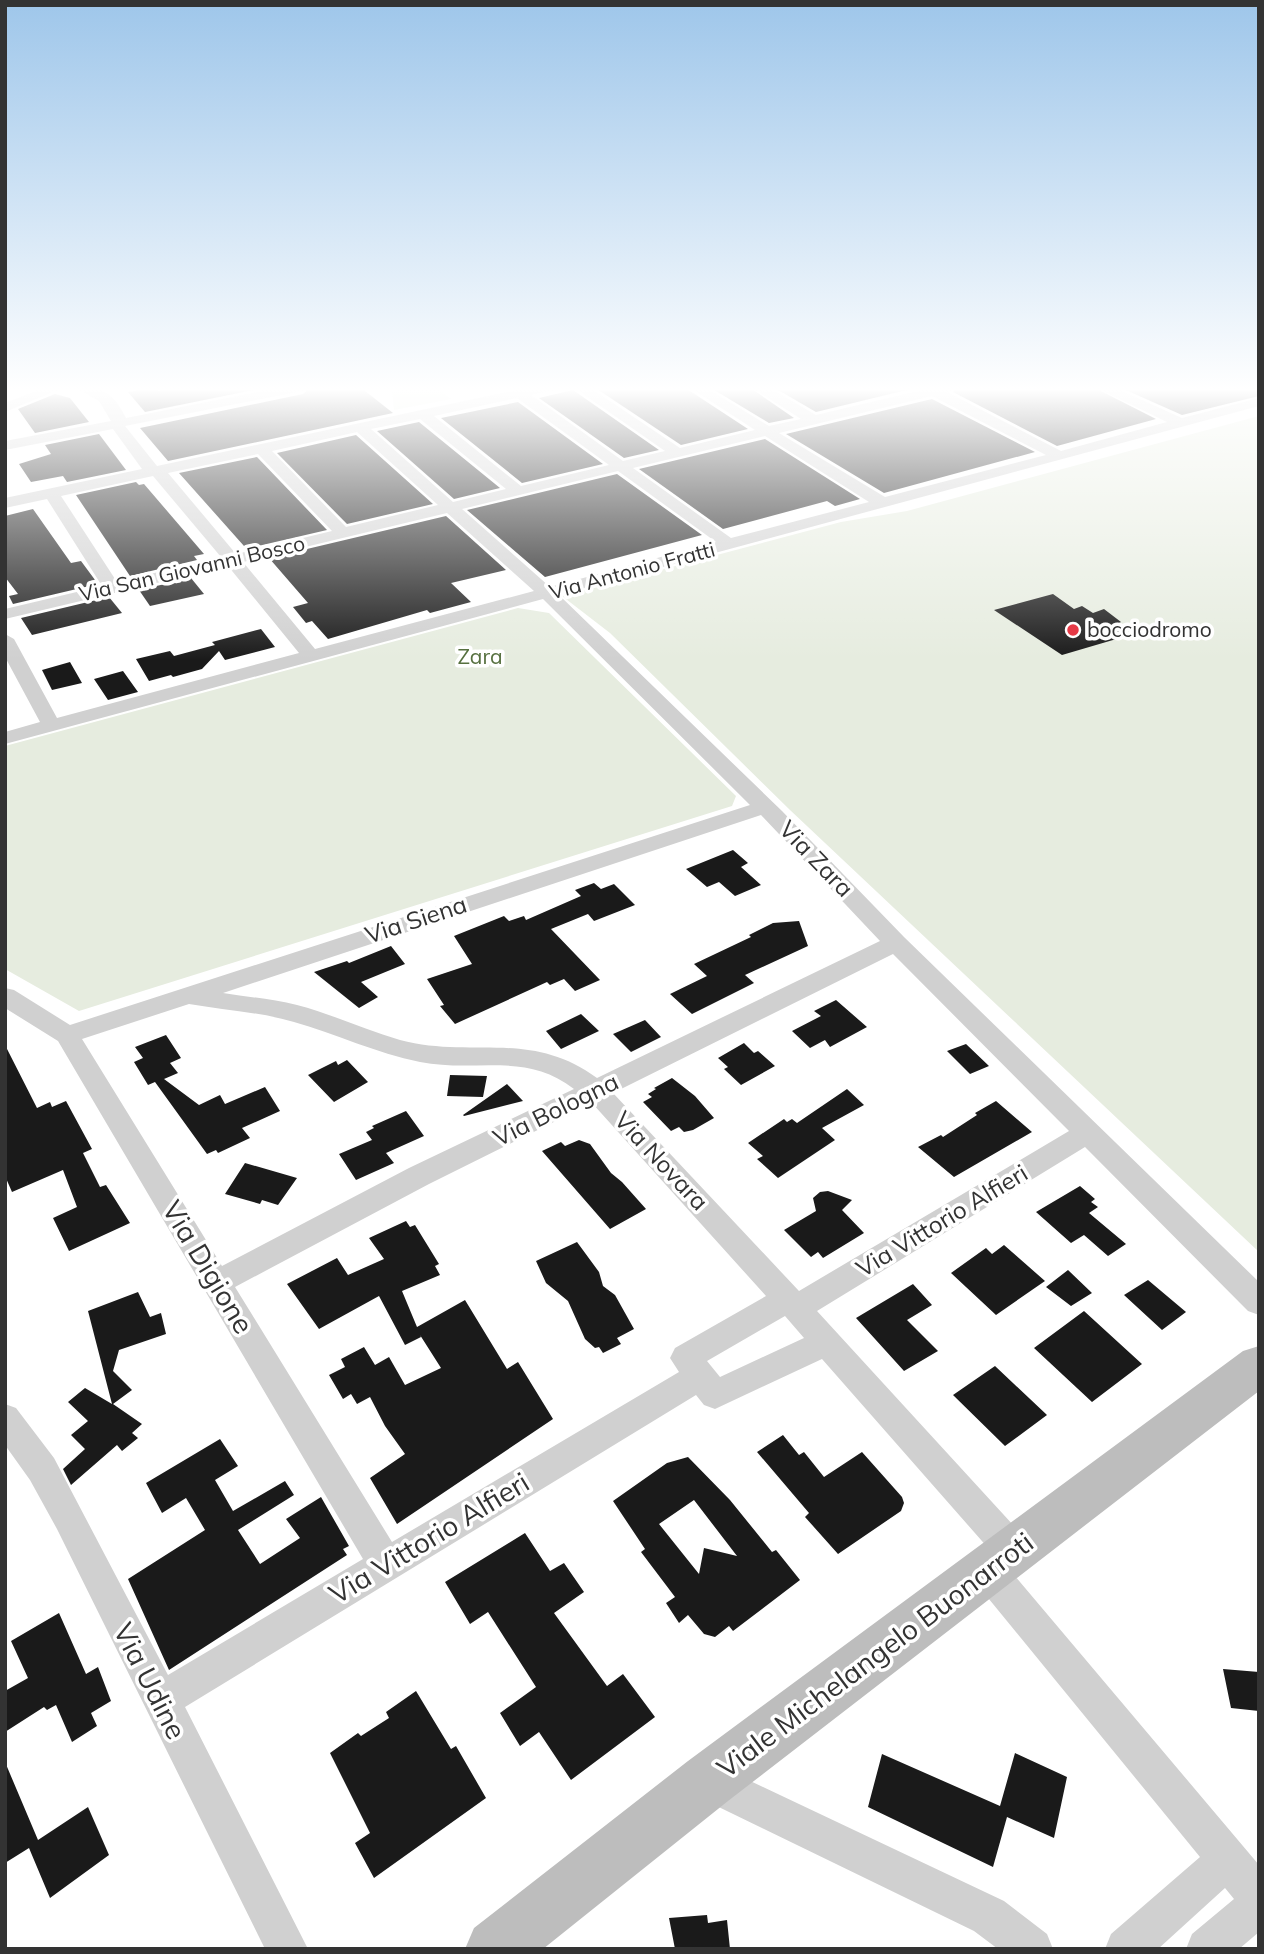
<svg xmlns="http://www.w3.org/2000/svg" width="1264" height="1954" viewBox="0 0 1264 1954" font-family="Mulish,sans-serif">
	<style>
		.green { fill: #e6ecdf }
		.building { fill: #1a1a1a; fill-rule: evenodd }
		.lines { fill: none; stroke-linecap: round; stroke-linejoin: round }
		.street { fill: #d0d0d0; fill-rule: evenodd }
		.secondary { fill: #bdbdbd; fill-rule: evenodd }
		.poi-dot { fill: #e63946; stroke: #fff; stroke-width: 2.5 }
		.labels { text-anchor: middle; stroke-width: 7; stroke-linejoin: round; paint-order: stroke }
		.far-street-label { font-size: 21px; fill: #333; stroke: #fff }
		.far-poi-label { font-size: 21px; fill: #333; stroke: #fff; text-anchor: start }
		.far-park-label { font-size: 21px; fill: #56703f; stroke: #fff }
		.street-label { font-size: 24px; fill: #333; stroke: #fff }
		.near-street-label { font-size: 28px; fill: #333; stroke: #fff }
	</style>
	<rect width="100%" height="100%" fill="#fff"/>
	<path class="green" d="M411,387h25l15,12 -57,11 -2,-19z
		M1259,416v836l-469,-442 -180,-177 -48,-37 279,-74 66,-11z
		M518,608l31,5 187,183 -4,10 -653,205 -74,-42v-223z"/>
	<path class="building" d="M155,387l3,4 19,-4h92l-124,25 -17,-20z
		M311,387h49l33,26 -225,48 -28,-33 163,-34z
		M594,387h90l64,42 -67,16z
		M714,387h35l45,31 -25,5 -58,-35z
		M773,387h146l-103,25z
		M960,387h133l63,32 -99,27 -104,-54z
		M1119,387h140v9l-77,19z
		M573,390l86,60 -35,8 -85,-60z
		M55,394l15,4 19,24 -54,11 -17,-24z
		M932,399l103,53 -151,41 -98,-59z
		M518,402l85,62 -81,19 -81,-65z
		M419,422l81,66 -46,11 -77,-68z
		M99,434l27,36 -59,12 -4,-6 -32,6 -12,-18 32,-10 -6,-9z
		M356,435l77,69 -86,20 -70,-71z
		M765,439l95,60 -25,7 -8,-5 -104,28 -84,-60z
		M257,457l70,73 -69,16 -2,-3 -12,3 -65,-73z
		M617,474l85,61 -157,42 -78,-67z
		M136,482l3,3 5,-1 60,70 -10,2 3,4 -67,16 -54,-81z
		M33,509l38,54 10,-2 17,23 -85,20 -4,-8 9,-2 -13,-17v-61z
		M446,516l60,54 -55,13 20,19 -41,11 -3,-3 -99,29 -16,-18 -6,2 -13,-16 15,-4 -39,-45z
		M191,578l13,16 -54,12 -11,-16z
		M1053,594l21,15 8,-3 11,7 11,-4 17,13 -8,4 17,9 -68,20 -68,-45z
		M109,597l13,16 -90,22 -11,-17z
		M261,629l14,18 -50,13 -6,-9 -17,18 -29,8 -2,-2 -22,6 -13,-22 34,-8 4,5 41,-11 -3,-3z
		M70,662l12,21 -30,7 -10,-20z
		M123,671l15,21 -30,8 -14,-21z
		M733,850l15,13 -7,4 20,18 -26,11 -16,-14 -12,5 -21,-18z
		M594,883l7,6 13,-5 21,21 -41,16 -6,-7 -37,15 49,51 -25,11 -11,-12 -14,6 -3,-3 -92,42 -15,-18 4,-1 -17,-26 45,-15 -18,-28 50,-20 5,5 15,-5 2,4 55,-24 -6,-6z
		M799,921l9,25 -63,29 9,8 -62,31 -22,-20 37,-18 -13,-12 57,-27 -2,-2 24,-12z
		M391,946l14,18 -44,18 17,15 -19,11 -45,-36 33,-11 2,2z
		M836,1000l31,27 -37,20 -5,-7 -15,8 -18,-17 29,-15 -7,-5z
		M581,1014l18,17 -38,18 -15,-18z
		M645,1020l16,17 -30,15 -18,-18z
		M166,1035l15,23 -11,5 8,10 -14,6 35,26 21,-10 5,9 40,-17 15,24 -38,17 8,10 -32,15 -2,-3 -9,4 -52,-72 -7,3 -14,-23 9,-4 -8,-11z
		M744,1043l10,10 4,-2 17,15 -34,19 -17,-16 4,-2 -10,-9z
		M966,1044l23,22 -19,8 -23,-23z
		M5,1045l32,63 13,-6 2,5 14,-6 26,48 -9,4 17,34 6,-2 24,38 -61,28 -16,-33 24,-11 -14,-37 -51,22 -7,-16z
		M347,1060l21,22 -34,20 -26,-27 28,-14 2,4z
		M450,1075l37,1 -4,21 -36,-1z
		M672,1078l23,18 19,22 -21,12 -9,2 -5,-5 -8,4 -28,-29 9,-5 -4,-3 8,-5 -2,-1z
		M507,1084l16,17 -59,15 -1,-1z
		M847,1089l17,16 -42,23 13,12 -57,38 -21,-19 6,-3 -15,-13 36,-24 3,3 5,-3 5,4z
		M996,1101l36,31 -78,45 -36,-30 23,-12 2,2 34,-22 -2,-2z
		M406,1111l18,25 -38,17 8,10 -38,17 -17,-26 33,-14 -6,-8 8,-4 -2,-2z
		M579,1140l11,4 21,29 11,9 24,27 -36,20 -68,-78 19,-9 4,4z
		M245,1163l52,15 -19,27 -16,-5 -2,4 -35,-10z
		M1080,1186l15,13 -4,3 7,5 -9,6 37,31 -18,12 -24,-21 -13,8 -35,-31z
		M828,1191l24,9 -10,10 22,23 -41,25 -5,-6 -7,5 -27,-27 32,-19 -3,-13 7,-6z
		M406,1221l4,6 5,-2 24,39 -4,2 5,9 -38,16 15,36 48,-27 42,69 11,-7 35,57 -156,105 -27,-46 35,-24 -20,-28 -15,-29 -13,7 -6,-10 -8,5 -14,-24 16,-8 -4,-8 23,-12 11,18 14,-8 16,28 36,-17 -21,-33 1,2 -16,8 -26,-49 -60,33 -32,-45 50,-26 11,17 36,-16 -15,-21z
		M577,1242l22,30 4,14 12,9 19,34 -17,9 4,6 -18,9 -4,-6 -4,1 -10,-9 -17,-38 -22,-18 -10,-22z
		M1004,1245l41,36 -49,34 -45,-42 35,-25 6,6z
		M1068,1270l24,23 -21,13 -25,-19z
		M1148,1280l38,32 -24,18 -38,-35z
		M913,1284l19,21 -25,15 31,31 -34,20 -48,-53z
		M138,1292l12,25 11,-4 5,21 -47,16 -6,21 19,19 -19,14 29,20 -10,9 6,5 -16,13 -5,-6 -46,40 -8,-16 22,-20 -14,-14 17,-14 -20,-19 17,-14 27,16 -24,-93z
		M1084,1311l58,53 -50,38 -58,-54z
		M995,1366l52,49 -42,31 -52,-51z
		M783,1435l16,20 5,-3 20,25 38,-25 40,45 2,6 -3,8 -63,43 -33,-37 4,-4 -52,-61z
		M220,1439l18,27 -23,14 18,31 52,-30 9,14 -56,35 22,34 40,-26 -14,-19 35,-22 28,49 -6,3 4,6 -178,115 -41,-91 77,-49 -19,-32 -24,15 -16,-30z
		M688,1457l42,43 42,52 4,-2 24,30 -67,51 -4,-5 -14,11 -11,-3 -16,-19 -9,8 -13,-20 9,-6 -34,-45 4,-3 -32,-48 54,-38zM694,1500l43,56 -33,-8 -5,26 -40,-50z
		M525,1533l25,38 14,-8 20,29 -30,21 53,73 16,-12 32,43 -84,63 -32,-48 -19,14 -20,-33 36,-26 -48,-75 -18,12 -25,-42z
		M59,1613l27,61 12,-7 13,34 -20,12 6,13 -25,16 -16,-37 -9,5 -3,-3 -39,25v-41l23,-13 -17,-37z
		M1223,1669l36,3v39l-28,-3z
		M416,1691l35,58 5,-3 30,52 -112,80 -19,-35 15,-10 -40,-80 28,-20 3,3 28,-18 -3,-6z
		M1015,1753l52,24 -13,61 -47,-21 -14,50 -125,-60 14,-53 118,52z
		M5,1762l33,78 50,-33 21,48 -59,43 -21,-50 -24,15z
		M707,1915l1,8 19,-3 3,29h-55l-6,-31z"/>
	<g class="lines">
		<path class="street" d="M46,387l14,2 -55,23v-9z
			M74,387c28,-1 39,5 52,31l156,-31h27l-7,4 -177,35 32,40 373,-79h26l-2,3 -23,5 92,66 42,-10 -92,-64h16l91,61 75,-18 -66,-43h16l64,39 32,-7 -50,-32h17l48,28 106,-25v-3h36l-11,5 114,59 106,-29 -72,-35h18l69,31 77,-20v8l-700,189 223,216 122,126 355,345v33l-11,-4 -163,-164 -268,164 208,227 5,12 -5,12 -12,5 -9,-4 255,302v67l-20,17h-53l6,-15 42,-35 -9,-11 -67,61h-53l6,-15 89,-77 -225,-275 -6,-12 6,-12 12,-5 9,4 -174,-198 -107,50 -11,-4 -8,-10 -511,312 123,242h-43l-208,-420 -27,-49 -25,-35v-41l11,4 38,50 114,217 195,-116 -305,-518 -53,-33v-20l9,2 56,35 680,-220 -207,-206 -538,145v-12l35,-10 -35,-65v-23l9,5 43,79 242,-65 -71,-87 -223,53v-10l97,-23 -55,-87 -42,9v-10l137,-29 -29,-40 -108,21v-9l106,-20 -12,-20zM932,396l114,59 -161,42 -106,-64zM517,398l92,67 -88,21 -87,-70zM420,419l86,70 -53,13 -82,-73zM357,432l81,73 -92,22 -74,-76zM765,436l104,66 -138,36 -98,-70zM258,454l74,77 -96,23 -68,-81zM618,471l98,71 -166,45 -88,-78zM153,476l68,81 -104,25 -56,-86zM447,513l87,78 -219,58 -72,-87zM761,815l119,126 -283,137c-67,-49 -126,-19 -197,-38 -35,-10 -68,-26 -103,-35 -24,-6 -49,-8 -74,-12zM893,954l176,177 -270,160 -186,-198zM189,1004c34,6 71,8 105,18 42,12 82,31 126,40 55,11 105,-11 154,27l-165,79 -187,98 -140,-227zM592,1103l174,193 -91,52 -5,10 9,14 -287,170 -157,-255 194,-103zM785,1316l19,22 -84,39 -13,-16z
			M708,1761l296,140 43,33 6,15h-55l-24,-18 -280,-136 -6,-14 6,-14z"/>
		<path class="secondary" d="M1259,1346v45l-531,410 -185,148h-78l9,-21 214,-167 555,-410z"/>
	</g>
	<linearGradient id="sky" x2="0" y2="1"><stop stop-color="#9ec6ea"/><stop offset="0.59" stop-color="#fff"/><stop offset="1" stop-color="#fff" stop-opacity="0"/></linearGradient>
	<rect width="1264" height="660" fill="url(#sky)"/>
	<circle class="poi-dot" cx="1073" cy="630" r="7"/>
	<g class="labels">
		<g class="far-street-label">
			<text transform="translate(192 569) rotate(-13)" y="7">Via San Giovanni Bosco</text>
			<text transform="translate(632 571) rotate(-15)" y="7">Via Antonio Fratti</text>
		</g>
		<g class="far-poi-label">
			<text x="1087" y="637">bocciodromo</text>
		</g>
		<g class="far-park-label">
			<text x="480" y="664">Zara</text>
		</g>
		<g class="street-label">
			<text transform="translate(816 859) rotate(46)" y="8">Via Zara</text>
			<text transform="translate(416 920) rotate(-18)" y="8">Via Siena</text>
			<text transform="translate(556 1110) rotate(-26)" y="8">Via Bologna</text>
			<text transform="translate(661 1161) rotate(47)" y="8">Via Novara</text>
			<text transform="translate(942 1221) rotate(-31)" y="8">Via Vittorio Alfieri</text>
		</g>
		<g class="near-street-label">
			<text transform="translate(208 1267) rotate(59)" y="10">Via Digione</text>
			<text transform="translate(429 1538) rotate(-31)" y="10">Via Vittorio Alfieri</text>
			<text transform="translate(875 1655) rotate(-37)" y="10">Viale Michelangelo Buonarroti</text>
			<text transform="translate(150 1681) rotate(63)" y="10">Via Udine</text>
		</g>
	</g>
	<rect width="1264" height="1954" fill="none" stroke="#333333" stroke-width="14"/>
</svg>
